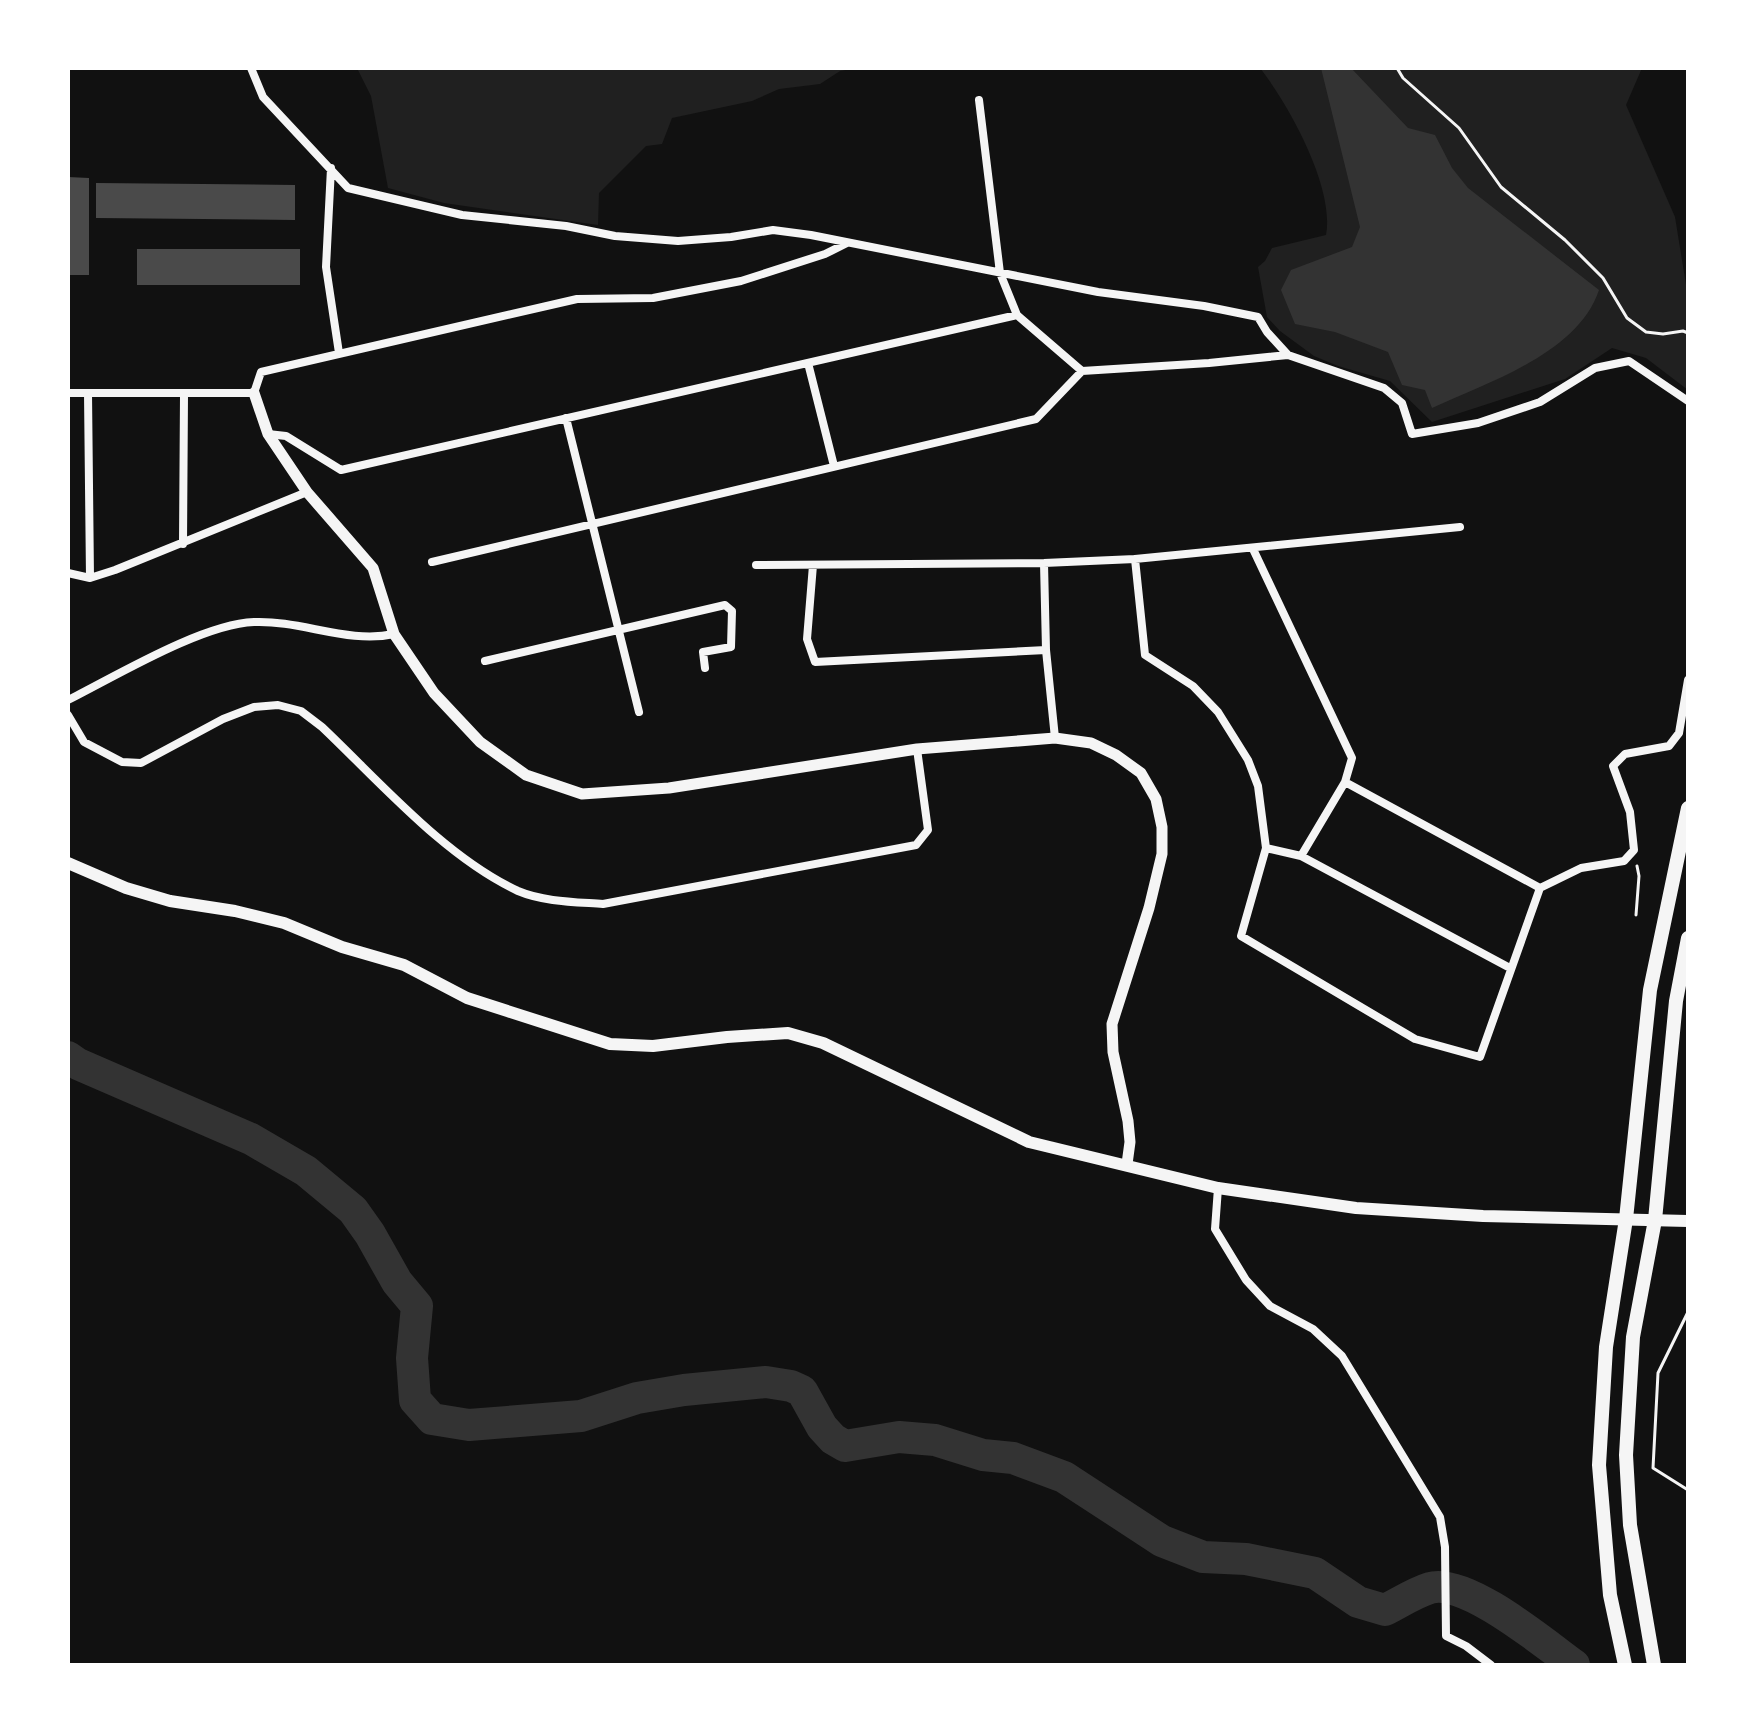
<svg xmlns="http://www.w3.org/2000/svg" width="1756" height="1733" viewBox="0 0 1756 1733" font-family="'Open Sans',sans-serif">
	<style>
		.green { fill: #202020 }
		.water { fill: #333 }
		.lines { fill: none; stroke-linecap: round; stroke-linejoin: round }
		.river { stroke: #333; stroke-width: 32 }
		.building { fill: #4a4a4a }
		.path { stroke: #f5f5f5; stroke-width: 3 }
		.minor { stroke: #f5f5f5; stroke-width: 8 }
		.tertiary { stroke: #f5f5f5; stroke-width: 11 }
		.secondary { stroke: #f5f5f5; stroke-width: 12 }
		.trunk { stroke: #f5f5f5; stroke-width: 14 }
	</style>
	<rect width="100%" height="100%" fill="#111"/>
	<path class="green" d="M357,68h500l-17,3 -20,13 -41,5 -27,12 -80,17 -10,26 -16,2 -47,47 -1,32 -154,-22 -56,-15 -17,-92z
		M1260,68h382l-16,37 49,112 13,80v93l-42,-32 -34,-10 -47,31 -133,43 -42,-41 -52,-15 -24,-10 -34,-25 -13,-14 -9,-50 7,-6 7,-13 54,-13c9,-47 -37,-130 -66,-167z"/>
	<path class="water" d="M1321,68h30l57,60 27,7 17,33 16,20 131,102c-21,63 -110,92 -167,118l-7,-18 -23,-5 -14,-33 -53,-20 -40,-8 -14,-34 10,-20 61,-23 8,-20z"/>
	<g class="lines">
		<path class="river" d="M68,1057l10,7 173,75 55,32 47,39 17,24 27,48 20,24 -5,52 3,42 17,19 37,6 112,-9 56,-18 47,-8 82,-8 25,4 11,5 20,36 11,12 12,7 54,-9 36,3 48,15 30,3 51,19 98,64 41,16 43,2 69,14 43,29 27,8c14,-7 29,-17 45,-22 35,-11 115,56 144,77"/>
	</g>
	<path class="building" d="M68,177l21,1v97h-21z
		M96,183l199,2v35l-199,-2z
		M137,249h163v36h-163z"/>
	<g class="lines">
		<path class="path" d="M1397,68l6,10 56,50 42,59 64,53 38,38 24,40 19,14 17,2 20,-3 5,2
			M1636,915l3,-39 -2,-10
			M1688,1312l-30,61 -5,95 35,22"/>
		<path class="minor" d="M251,68l12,29 85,91 114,27 104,11 49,10 63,5 53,-4 42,-7 38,5 287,57 106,14 54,11 9,15 21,23
			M979,100l21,173 17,42 65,56
			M331,168l-5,99 13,86
			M808,363l26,103
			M68,393h186l7,-21 316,-73 76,-1 88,-17 84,-27 22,-11
			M88,393l2,185
			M566,418l73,294
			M268,434l18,2 55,34 676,-155
			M183,544l1,-149
			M1253,549l99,209 -7,24 -44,74
			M1135,559l10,96 48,31 25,26 30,48 10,26 8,62 -25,88 174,103 65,18 60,-169 41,-20 43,-7 10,-11 -4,-38 -17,-46 12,-12 44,-8 10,-13 9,-53
			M432,562l604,-143 46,-48 127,-8 79,-8 96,33 18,15 10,31 66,-11 62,-21 55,-34 34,-7 59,40
			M1044,563l2,87 9,88
			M756,565l288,-2 91,-4 325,-32
			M813,565l-6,74 8,23 231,-12
			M68,573l22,5 25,-8 192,-78
			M485,661l240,-56 7,6 -1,36 -28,5 2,16
			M68,700c48,-24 134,-76 186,-78 47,-2 94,22 140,12
			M68,715l16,27 38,20 19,1 82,-44 31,-12 24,-2 23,6 21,16c59,56 123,130 196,164 26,11 58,11 85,13l313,-59 12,-15 -11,-81
			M1345,782l195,106
			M1266,848l35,8 209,112
			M1218,1188l-3,41 31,51 24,26 43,23 29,27 98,161 5,30 1,89 20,10 25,19"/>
		<path class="tertiary" d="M254,393l14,41 39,58 66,76 21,66 40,59 46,49 46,33 56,19 87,-6 248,-39 138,-11 36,5 25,12 25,18 15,26 6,28v27l-13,54 -37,116 1,28 15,69 2,21 -3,22"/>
		<path class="secondary" d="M68,863l58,25 44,13 65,10 49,12 58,24 62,18 63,33 143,46 43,2 74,-9 61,-4 35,10 206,99 189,46 138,20 127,8 205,5"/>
		<path class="trunk" d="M1625,1665l-15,-70 -11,-130 7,-118 20,-128 24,-229 38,-182
			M1654,1665l-24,-140 -4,-70 7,-118 22,-117 21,-219 12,-63"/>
	</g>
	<rect width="1756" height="1733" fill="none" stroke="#ffffff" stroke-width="140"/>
</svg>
